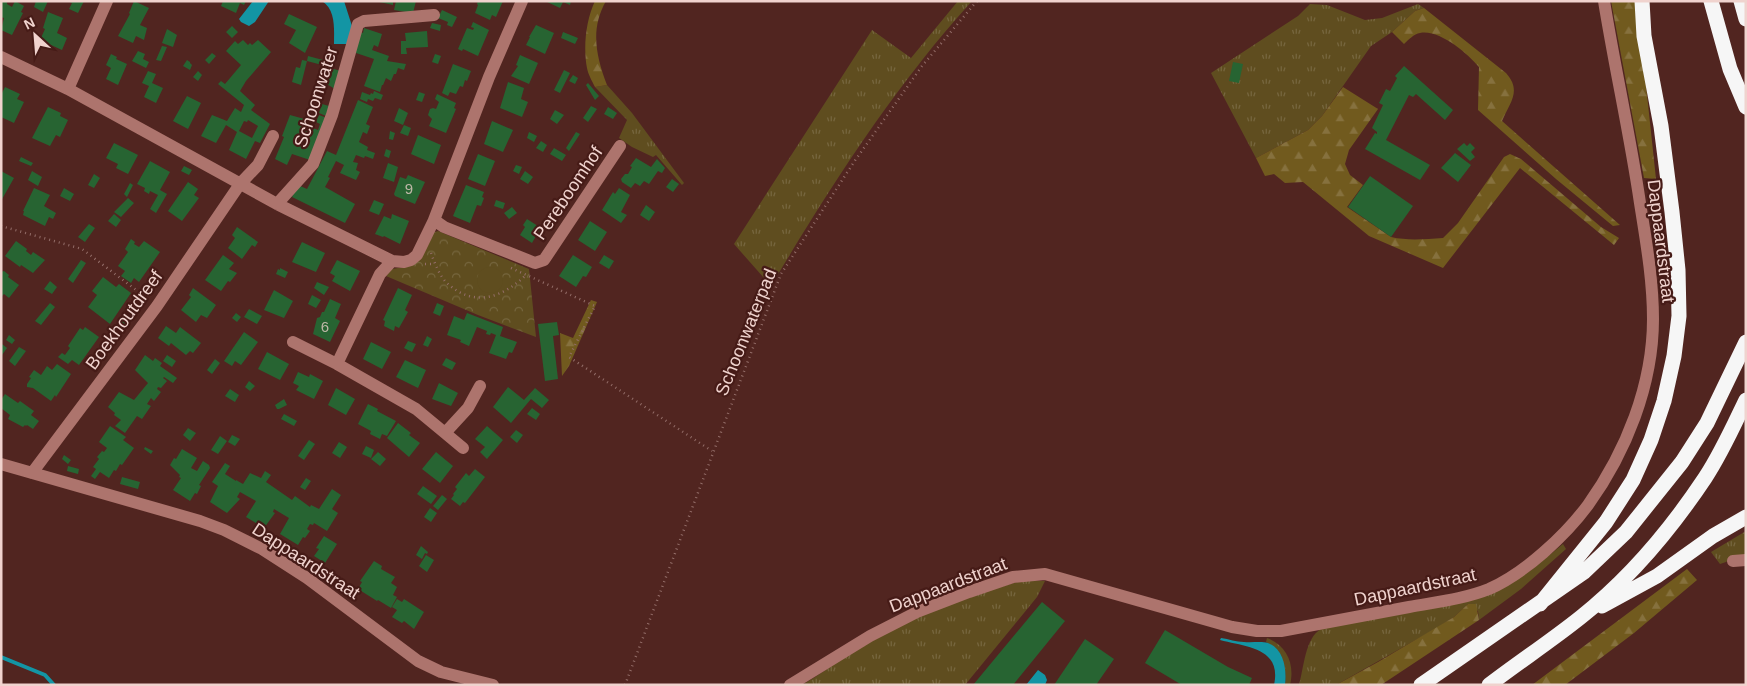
<svg xmlns="http://www.w3.org/2000/svg" width="1747" height="686" viewBox="0 0 1747 686" font-family="Arial,sans-serif">
	<style>
		.grass { fill: url(#grass-tufts) }
		.forest { fill: url(#forest-firs) }
		.park { fill: url(#park-crowns) }
		.garden { fill: #5f4d1f }
		.water { fill: #1395a4 }
		.lines { fill: none; stroke-linecap: round; stroke-linejoin: round }
		.stream { stroke: #1395a4; stroke-width: 4 }
		.building { fill: #276432; fill-rule: evenodd }
		.path { stroke: #946e69; stroke-width: 2.5; stroke-dasharray: 1 4; stroke-linecap: butt }
		.minor { stroke: #ad746d; stroke-width: 12 }
		.highway { stroke: #f6f6f6; stroke-width: 15 }
		.labels { text-anchor: middle; stroke-width: 4.5; stroke-linejoin: round; paint-order: stroke }
		.number-label { font-size: 15px; fill: #beb7a7 }
		.street-label { font-size: 18px; fill: #f0d3ce; stroke: #461b17 }
	</style>
	<defs>
		<pattern id="grass-tufts" width="24" height="20" patternUnits="userSpaceOnUse" patternTransform="scale(1.25)"><rect width="24" height="20" fill="#5f4d1f"/><path d="M3 7l-1-3M5 7V3M7 7l1-3M15 17l-1-3M17 17v-4M19 17l1-3" fill="none" stroke="#76663e"/></pattern>
		<pattern id="forest-firs" width="22" height="20" patternUnits="userSpaceOnUse" patternTransform="scale(1.25)"><rect width="22" height="20" fill="#715a1e"/><path d="M5 1l3.5 6h-7zM16 11l3.5 6h-7z" fill="#86713e"/></pattern>
		<pattern id="park-crowns" width="20" height="18" patternUnits="userSpaceOnUse" patternTransform="scale(1.25)"><rect width="20" height="18" fill="#5f4d1f"/><path d="M2 6a3 3 0 1 1 6 0M12 15a3 3 0 1 1 6 0" fill="none" stroke="#76663e"/></pattern>
	</defs>
	<rect width="100%" height="100%" fill="#512520"/>
	<path class="grass" d="M958,1h14c-78,86 -142,186 -201,285l-37,-42 138,-214 39,28z
		M1310,4l17,1 38,15 17,-2 36,-14 6,4 -9,3 -23,21 -21,14 -49,70 -14,14 -52,28 -45,-85 87,-57z
		M607,85l25,28 52,70 -2,2 -26,-30 -3,2 -21,-10 -13,-9 8,-18 -32,-33z
		M1746,531v24l-13,1 -7,6 -6,2 -9,-12z
		M1563,544l3,5 -45,40 -42,31 -1,-9 -10,-7 -14,13 -19,12 -99,56h-37c5,-17 6,-47 22,-56l149,-29 60,-29z
		M1021,581h24l-8,16 -72,88h-163c35,-21 67,-47 104,-64 37,-16 76,-29 115,-40z
		M1267,638c20,8 28,26 23,47h-5c2,-17 -2,-34 -19,-43z"/>
	<path class="forest" d="M595,1h11c-16,28 -10,55 1,84l-12,2c-3,-6 -7,-13 -8,-19 -4,-21 -1,-48 8,-67z
		M1611,1h26l19,178 -12,-1z
		M1424,8l82,65c16,18 4,29 -4,48l118,104 -7,1 -57,-47 -78,-69 1,-43c-12,-14 -40,-38 -59,-34 -6,1 -12,7 -16,11l-12,-12 23,-21z
		M1343,87l35,22 -29,41 -4,14 5,11 13,10 -16,22 44,30c17,4 35,2 52,1l15,-15 46,-66 6,-3 11,5 80,68 18,11 -5,7 -94,-77 -77,100 -74,-32 -66,-54 -18,1 -11,-9 -9,2 -9,-18 52,-28 14,-14z
		M591,300l6,2 -28,64 -7,10 -2,-43 13,5z
		M1687,569l10,11 -63,53 -69,52h-33z
		M1468,604h8l3,16 -98,65h-45l42,-23 76,-45z"/>
	<path class="park" d="M438,231l91,38 7,68 -58,-22 -92,-39 6,-7 18,-3 22,-33z"/>
	<path class="garden" d="M477 280a13 13 0 1 1 26 0a13 13 0 1 1-26 0Z"/>
	<path class="water" d="M253,1h16l-14,21 -6,4 -8,-4 -2,-3z
		M322,1h22l8,25 -4,18h-14c0,-15 2,-34 -12,-43z
		M1221,638c8,1 15,4 23,4 8,1 17,-1 24,1 16,6 19,27 17,42h-11c8,-37 -27,-38 -54,-45z
		M1038,670l7,5 2,5 -2,5h-19z"/>
	<g class="lines">
		<path class="stream" d="M1,657l44,18 9,10"/>
	</g>
	<path class="building" d="M1,1h6v3l5,3 3,-6 9,5 -3,6 2,1 -11,22 -11,-5 3,-12 -3,-1z
		M36,1h12l-5,11 -9,-5z
		M68,1h16l-6,12 -9,-4 3,-6z
		M134,1l15,7 -9,17 7,3 -3,12 -8,-4 -3,7 -15,-7 12,-22 -1,-1z
		M223,1h23l-2,4 -4,-2 -4,10 -15,-7z
		M375,1h18v4z
		M396,1h20l-3,12 -19,-3z
		M478,1h25l-7,16 -4,-2 -2,5 -15,-7 3,-8 -1,-1z
		M545,1h26l-1,4 -7,-3 -3,6z
		M442,10l15,7 -5,10 -5,-2 1,-3 -10,-4z
		M48,12l15,6 -6,15 10,5 -5,12 -22,-10 5,-11 -2,-1z
		M289,14l28,13 -12,26 -16,-10 7,-13 -12,-6z
		M473,22l16,8 -11,26 -15,-7 -1,2 -4,-2 9,-21 6,2 1,-2 -3,-1z
		M432,23l9,2 -1,6 -10,-3z
		M536,25l18,8 -9,21 -19,-9 4,-8h-1z
		M232,26l6,6 -6,6 -6,-6z
		M364,28l18,6 -4,13 -4,-2 -2,5 17,6 -2,5 19,3 -2,6 -6,-2 -2,6h-2l-3,7 -5,-3 -3,7h-1l-2,7 -16,-6 10,-27 -21,-7 8,-20 2,1z
		M167,29l10,6 -4,12 -11,-4z
		M427,31l1,16 -22,1 1,6h-6v-13h5l-1,-8z
		M563,32l15,6 -3,6 -14,-6z
		M243,40l5,5 2,-2 2,2 6,-5 13,12 -25,29 -6,10 15,14 -4,5 19,14 -10,19 -5,-2 -9,18 -17,-9 8,-18 -11,-7 -10,18 -15,-7 11,-21 15,6 8,-13 6,4 3,-7 -26,-21 3,-3 4,3 16,-19 -15,-14 9,-10 3,3zM248,120l10,6 -6,12 -13,-7 5,-10 3,1z
		M162,46l5,1 -6,14 -5,-1z
		M138,51l7,3 -2,5 6,3 -3,6 -14,-7z
		M212,53l4,3 -7,8 -4,-4z
		M111,54l6,3 -1,2 11,5 -9,21 -12,-6 5,-11 -5,-3z
		M435,54l6,2 -3,8 -6,-2z
		M520,55l18,8 -9,21 -18,-8 7,-10 -2,-1z
		M308,56l15,4 -1,5 -15,-4z
		M187,60l3,2v1l2,2 -2,5 -7,-4z
		M302,60l5,1 -6,24 -9,-3 4,-15 4,1z
		M1233,62l10,2 -4,19 -10,-2z
		M453,64l18,7 -4,10 -2,-1 -2,7 -3,-1 -4,8 -6,-2 -2,4 -6,-3z
		M1404,66l49,44 -8,10 -29,-26 -3,3 -4,-2 -23,45 44,25 -10,15 -55,-31 10,-16 2,1v-2l-5,-4 11,-23 -4,-2 7,-14 4,2 7,-13 -2,-2z
		M330,68l11,3 -6,18 -10,-6z
		M564,70l6,3 -10,20 -6,-3z
		M148,71l8,3 -4,9 11,5 -7,15 -12,-6 5,-11 -7,-3z
		M198,71l4,4 -4,6 -5,-4z
		M573,75l5,3 -3,6 -6,-3z
		M508,82l16,6 -3,11 7,3 -6,15 -22,-9z
		M588,83l11,13 -4,4 -9,-15z
		M5,87l15,7 -3,5 7,3 -10,21 -13,-6v-22z
		M374,91l9,4 -2,5 -6,-2 -2,3 -5,-2 -1,3 -7,-3 2,-7 8,3 1,-2 2,1z
		M419,92l6,2 -3,8 -6,-2z
		M437,94l19,9 -2,5 2,1 -10,24 -17,-7 3,-7 -4,-4 2,-6 3,-1 3,1 3,-7 -4,-3z
		M187,96l14,7 -13,26 -15,-8z
		M358,100l15,7 -7,17 4,2 -3,8 -4,-2 -4,10 9,5 -1,3 8,3 -2,6 -8,-3 -1,2 -8,-3 -3,7 5,1 -2,7 4,2 -4,8 -16,-7 4,-8 -8,-4 -8,16 2,1 -5,9 30,17 -10,19 -53,-26 6,-12 9,4 20,-38 9,4z
		M322,104l7,2 -3,10 -7,-3z
		M591,106l6,3 -9,13 -5,-4z
		M48,107l13,6 -1,3 8,4 -8,17 -4,-2 -6,11 -18,-8z
		M608,107l9,6 -4,6 -9,-5z
		M399,108l9,5 -5,12 -9,-4z
		M555,110l9,5 -7,9 -7,-5z
		M290,115l18,5 -2,5 12,5 2,-6 -4,-2 3,-7 8,3 -17,42 -18,-6 -5,11 -12,-6 9,-22 -2,-1z
		M492,121l21,9 -10,22 -19,-8z
		M404,125l7,3 -3,8 -8,-3z
		M390,131l5,2 -2,7 -4,-1z
		M529,132l8,4 -3,6 -7,-4z
		M576,132l4,2 -11,17 -3,-3z
		M418,135l23,10 -7,19 -23,-10z
		M541,141l6,4 -4,7 -7,-4z
		M114,143l24,12 -10,19 -12,-6 2,-4 -12,-6z
		M1464,143l3,3 3,-3 5,5 -4,4 4,5 -5,4 -13,-12z
		M554,148l12,7 -4,6 -12,-7z
		M386,149l5,2 -2,7 -5,-2z
		M1455,153l16,12 -13,17 -17,-14z
		M478,154l17,7 -10,25 -17,-7z
		M21,157l12,6 -2,3 -12,-5z
		M636,158l15,9 6,-8 8,9 -3,5 -4,-2 -9,13 -5,-3 -4,5 -5,-3 -4,5 -9,-6 -1,-3 4,-5h3l4,-7 -2,-1z
		M150,161l20,11 -10,18 7,4 -11,19 -6,-4 8,-14 -8,-4 -1,3 -5,-3 1,-3 -8,-4z
		M388,163l10,4 -4,15 -11,-4z
		M516,165l6,2 -3,7 -6,-3z
		M184,166l8,4 -3,5 -8,-4z
		M1,171l13,7 -13,23z
		M32,171l10,6 -4,9 -10,-6z
		M525,171l8,6 -5,7 -8,-5z
		M94,174l6,4 -6,10 -6,-3z
		M408,175l17,7 -10,22 -20,-8 -1,-2 6,-17 6,2z
		M1370,176l43,30 -22,31 -43,-30z
		M672,179l7,5 -6,8 -7,-5z
		M188,182l10,7 -4,6 5,3 -17,23 -14,-10z
		M130,183l3,2 -6,12 -3,-3z
		M466,185l18,7 -2,5 2,1 -3,8 -4,-1 -7,18 -17,-7z
		M34,188l16,7 -6,11 12,7 -3,6 -4,-2 -4,9 -22,-11 1,-4h-1z
		M64,188l10,6 -4,7 -10,-5z
		M619,188l11,7 -9,17 6,3 -6,8 -19,-13 11,-18 2,2z
		M128,198l6,5 -13,14 -7,-5z
		M374,200l10,4 -5,11 -10,-4z
		M496,200l9,3 -2,6 -9,-3z
		M646,205l9,7 -6,9 -9,-6z
		M512,207l5,6 -8,6 -5,-6z
		M114,214l7,6 -5,7 -8,-6z
		M392,214l17,7 -9,23 -16,-8 -1,1 -8,-3 9,-18 7,3z
		M527,219l17,11 -4,6 -3,-2 -5,9 -12,-8 5,-8 -2,-2z
		M590,221l17,11 -12,19 -17,-11z
		M89,224l6,4 -10,14 -7,-5z
		M237,227l21,15 -3,5 -3,-2 -10,14 -14,-11 7,-10 -3,-3z
		M131,239l4,3 -1,2 5,3 5,-6 16,11 -21,30 -5,-4 -3,5 -10,-7 4,-5 -7,-5 10,-14 -3,-3z
		M16,241l11,8 -1,2 5,4 2,-3 12,8 -12,13 -12,-8 -1,2 -15,-11z
		M302,242l23,11 -9,19 -24,-10z
		M223,255l11,8 -5,6 8,4 -7,9 -2,-1 -7,10 -16,-11z
		M573,255l19,12 -6,10 -3,-1 -7,11 -17,-11z
		M604,255l10,6 -5,8 -10,-6z
		M81,260l5,3 -13,20 -5,-4z
		M337,260l23,11 -10,20 -18,-10 3,-5 -5,-3z
		M280,268l8,4 -3,6 -9,-4 2,-5 2,1z
		M4,271l5,4 -1,2 11,8 -10,13 -5,-4 -3,3v-25z
		M103,277l13,10 3,-3 12,9 -21,31 -22,-17 9,-12 -5,-4z
		M50,281l7,6 -5,7 -8,-5z
		M317,282l12,5 -5,8 -10,-7z
		M193,288l23,17 -9,13 -6,-3 -5,7 -15,-12 10,-13 -2,-2z
		M398,288l14,7 -7,15 3,2 -9,16 -4,-2 -1,5 -10,-5 1,-5 -2,-1z
		M274,290l19,11 -9,17 -20,-8z
		M312,295l9,5 -5,8 -8,-4z
		M330,299l11,5 -6,14 5,3 -10,21 -17,-8 4,-16 3,-1 2,-5h2z
		M50,303l5,4 -14,18 -6,-4z
		M437,303l7,3 -4,10 -7,-3z
		M249,309l13,7 -5,8 -13,-7z
		M236,313l5,4 -4,5 -5,-4z
		M467,313l36,14 -3,9 17,6 -5,11 -3,-1 -3,7 -17,-6 7,-18 -5,-2 -1,2 -4,-1 1,-3 -10,-4 -8,19 -9,-4 1,-2 -14,-5 7,-19 10,4z
		M126,316l3,2 -11,16 -3,-3z
		M557,322l2,13 -6,1 5,43 -13,2 -7,-57z
		M166,326l10,7 4,-6 21,16 -8,10 -3,-2 -4,4 -15,-12 -2,3 -11,-8z
		M85,327l14,10 -20,28 -7,-5 -4,4 -10,-7 4,-4 3,2 5,-7 -2,-2 12,-18 3,2z
		M244,332l14,10 -17,23 -6,-4 -3,5 -8,-5z
		M9,335l6,5 -3,4 -6,-4z
		M427,336l5,3 -4,8 -5,-2z
		M408,341l8,3 -4,8 -8,-4z
		M371,342l20,10 -9,17 -19,-10z
		M2,344l5,4 -5,7 -1,-1z
		M19,347l7,4 -11,15 -6,-5z
		M267,352l22,12 -9,16 -22,-11z
		M145,355l8,6 2,-3 7,5 -2,3 17,12 -4,5 -9,-6 -1,1 4,3 -6,7 -3,-1 -1,2 4,3 -7,9 -3,-3 -4,6 4,2 -9,13 -5,-3 -12,17 -10,-7 6,-6 -7,-5 1,-2 -7,-6 11,-15 15,8 14,-17 -13,-13z
		M167,355l9,6 -4,6 -9,-6z
		M446,358l10,5 -4,7 -10,-5z
		M215,359l5,4 -8,11 -5,-4z
		M405,360l21,10 -8,18 -22,-11z
		M57,364l14,10 -15,23 -1,-2 -4,6 -18,-13 -6,-1v-3l4,-6 -2,-1 5,-7 7,5 6,-9 5,4z
		M298,372l11,5 1,-3 13,7 -9,18 -18,-9 3,-4 -6,-3z
		M249,381l6,5 -5,5 -5,-4z
		M439,383l19,10 -7,13 -19,-7z
		M508,387l16,13 11,-12 14,12 -7,8 -11,-9 -20,24 -18,-16z
		M336,388l19,11 -9,16 -18,-10z
		M230,389l9,6 -4,7 -10,-6z
		M5,394l13,9 2,-2 14,10 -3,4 8,6 -6,8 -6,-4 -1,1 -1,-1 -2,2 -15,-8 2,-4 -9,-7v-8z
		M284,399l3,6 -8,4h-2l-2,-4z
		M368,404l10,5 -1,2 19,10 -9,15 -5,-2 -2,5 -10,-5 1,-3 -13,-7z
		M532,408l8,6 -4,6 -9,-6z
		M284,414l13,7 -3,5 -13,-7z
		M398,423l13,10 -2,2 11,8 -11,14 -22,-19z
		M110,426l16,11 -3,3 11,8 -12,17 -2,-1 -4,7 -2,-1 -5,8 -9,-6 -5,7 -4,-3 5,-7 -3,-2 6,-8 -2,-2 5,-6 2,1 3,-4 -8,-6z
		M487,426l16,14 -16,19 -7,-7 5,-5 -10,-8z
		M188,428l8,5 -6,8 -7,-6z
		M516,430l7,5 -6,8 -7,-6z
		M232,435l8,4 -5,7 -7,-4z
		M220,436l7,5 -9,13 -7,-4z
		M309,440l6,4 -11,16 -6,-4z
		M339,442l8,5 -7,11 -8,-5z
		M366,446l8,4 -3,8 -9,-4z
		M145,447l8,4 -2,3 -7,-5z
		M182,449l15,9 -6,10 6,3 6,-10 6,4 1,3 -11,17 2,1 -4,8 -2,-1 -5,8 -17,-11 8,-12 -2,-1 1,-2 -10,-10 4,-7 2,1z
		M378,452l8,7 -6,7 -9,-7z
		M436,452l17,14 -13,17 -18,-14z
		M64,455l7,5 -3,4 -6,-5z
		M225,463l5,3 -5,8 11,7v-1l7,4 7,-11 11,5 4,-7 6,4 -5,7 26,18 3,-4 15,11 1,-2 8,4 13,-20 9,6 -9,14 6,4 -11,18 -13,-8 -1,2 -3,-1 -3,5 3,2 -5,7 -2,-1 -5,8 -18,-11 9,-16 -15,-9 -1,3 2,1 -11,15 -18,-11 10,-16 -16,-9 -3,5 3,2 -13,14 -17,-11 8,-16 -6,-4z
		M68,466l11,3 -1,5 -11,-3z
		M475,469l10,8 -20,26 -2,-1 -3,4 -9,-7 3,-4 -1,-1 4,-5 -2,-2 11,-14 3,3z
		M122,477l18,5 -2,7 -18,-5z
		M306,478l5,3 -6,9 -5,-3z
		M423,486l14,10 -6,8 -14,-10z
		M442,495l5,4 -9,11 -5,-4z
		M430,508l7,5 -6,9 -7,-5z
		M324,536l13,8 -12,19 -11,-7 5,-7 -3,-1z
		M421,546l7,6 -1,2 -2,-1 -3,6 -6,-4z
		M426,555l8,5 -7,12 -8,-6z
		M374,561l8,5 -1,3 14,8 -4,6 6,4 -4,8 4,2 -6,11 -13,-8 -1,1 -19,-12 4,-7 -2,-1z
		M397,599l5,3 2,-3 20,13 -10,17 -10,-8 -2,2 -10,-6 5,-7 -5,-3z
		M1042,602l23,19 -52,64h-40z
		M1165,630l63,37 24,11 -3,7h-67l-37,-22z
		M1085,639l29,20 -18,26h-42z"/>
	<g class="lines">
		<path class="path" d="M1,226l81,23 66,50
			M431,253c4,11 9,24 17,31 27,24 55,13 78,-9
			M425,264h10
			M511,268l84,38 -26,51 143,94
			M625,685l156,-411 73,-112 68,-96 55,-65"/>
		<path class="minor" d="M1,57l67,32 209,115 115,57 12,1 7,-2 6,-5 17,-35 55,-143 33,-76
			M68,89l39,-88
			M277,204l36,-40 19,-49 26,-91 6,-3 70,-6
			M434,220l10,7 91,36 9,-3 76,-114
			M392,261l-12,13 -43,90 79,45 29,24 23,-25 12,-22
			M293,342l44,22
			M445,433l18,15
			M1,464l199,57 24,9 38,19 45,29 111,83 23,11 52,13
			M32,473l125,-167 83,-122 18,-19 15,-29
			M1733,561l13,-1
			M790,685l80,-49 47,-24 52,-20 44,-15 32,-3 187,53 25,4h24c42,-8 85,-16 128,-24 27,-5 55,-8 80,-18 36,-16 76,-53 99,-84 38,-53 65,-120 65,-186 0,-39 -7,-78 -13,-116 -10,-68 -25,-134 -36,-202"/>
		<path class="highway" d="M1711,1l19,68 16,38
			M1741,1l5,18
			M1540,604l66,-82 27,-42 18,-40 13,-39 10,-45 5,-40 -1,-46 -6,-58 -11,-86 -17,-90 -2,-35
			M1602,606l55,-30 56,-40 33,-19
			M1421,685l163,-113 42,-40 56,-70 25,-39 39,-81
			M1489,685c30,-23 62,-44 92,-68 48,-38 90,-88 124,-139 16,-24 28,-51 41,-78"/>
	</g>
	<g class="labels">
		<g class="number-label">
			<text x="409" y="194">9</text>
			<text x="325" y="332">6</text>
		</g>
		<g class="street-label">
			<text transform="translate(316 97) rotate(-72)" y="6">Schoonwater</text>
			<text transform="translate(568 193) rotate(-56)" y="6">Pereboomhof</text>
			<text transform="translate(1661 241) rotate(83)" y="6">Dappaardstraat</text>
			<text transform="translate(124 320) rotate(-54)" y="6">Boekhoutdreef</text>
			<text transform="translate(746 332) rotate(-68)" y="6">Schoonwaterpad</text>
			<text transform="translate(306 561) rotate(33)" y="6">Dappaardstraat</text>
			<text transform="translate(948 585) rotate(-21)" y="6">Dappaardstraat</text>
			<text transform="translate(1415 587) rotate(-12)" y="6">Dappaardstraat</text>
		</g>
	</g>
	<rect width="1747" height="686" fill="none" stroke="#f0d3ce" stroke-width="5"/>
	<g transform="translate(35 35) rotate(334)" stroke="#461b17" stroke-width="4" paint-order="stroke">
	<path d="M0-4L9 19L0 12L-9 19Z" fill="#f0d3ce"/>
	<text y="-8" font-size="14" font-weight="bold" text-anchor="middle" fill="#f0d3ce">N</text>
	</g>
</svg>
